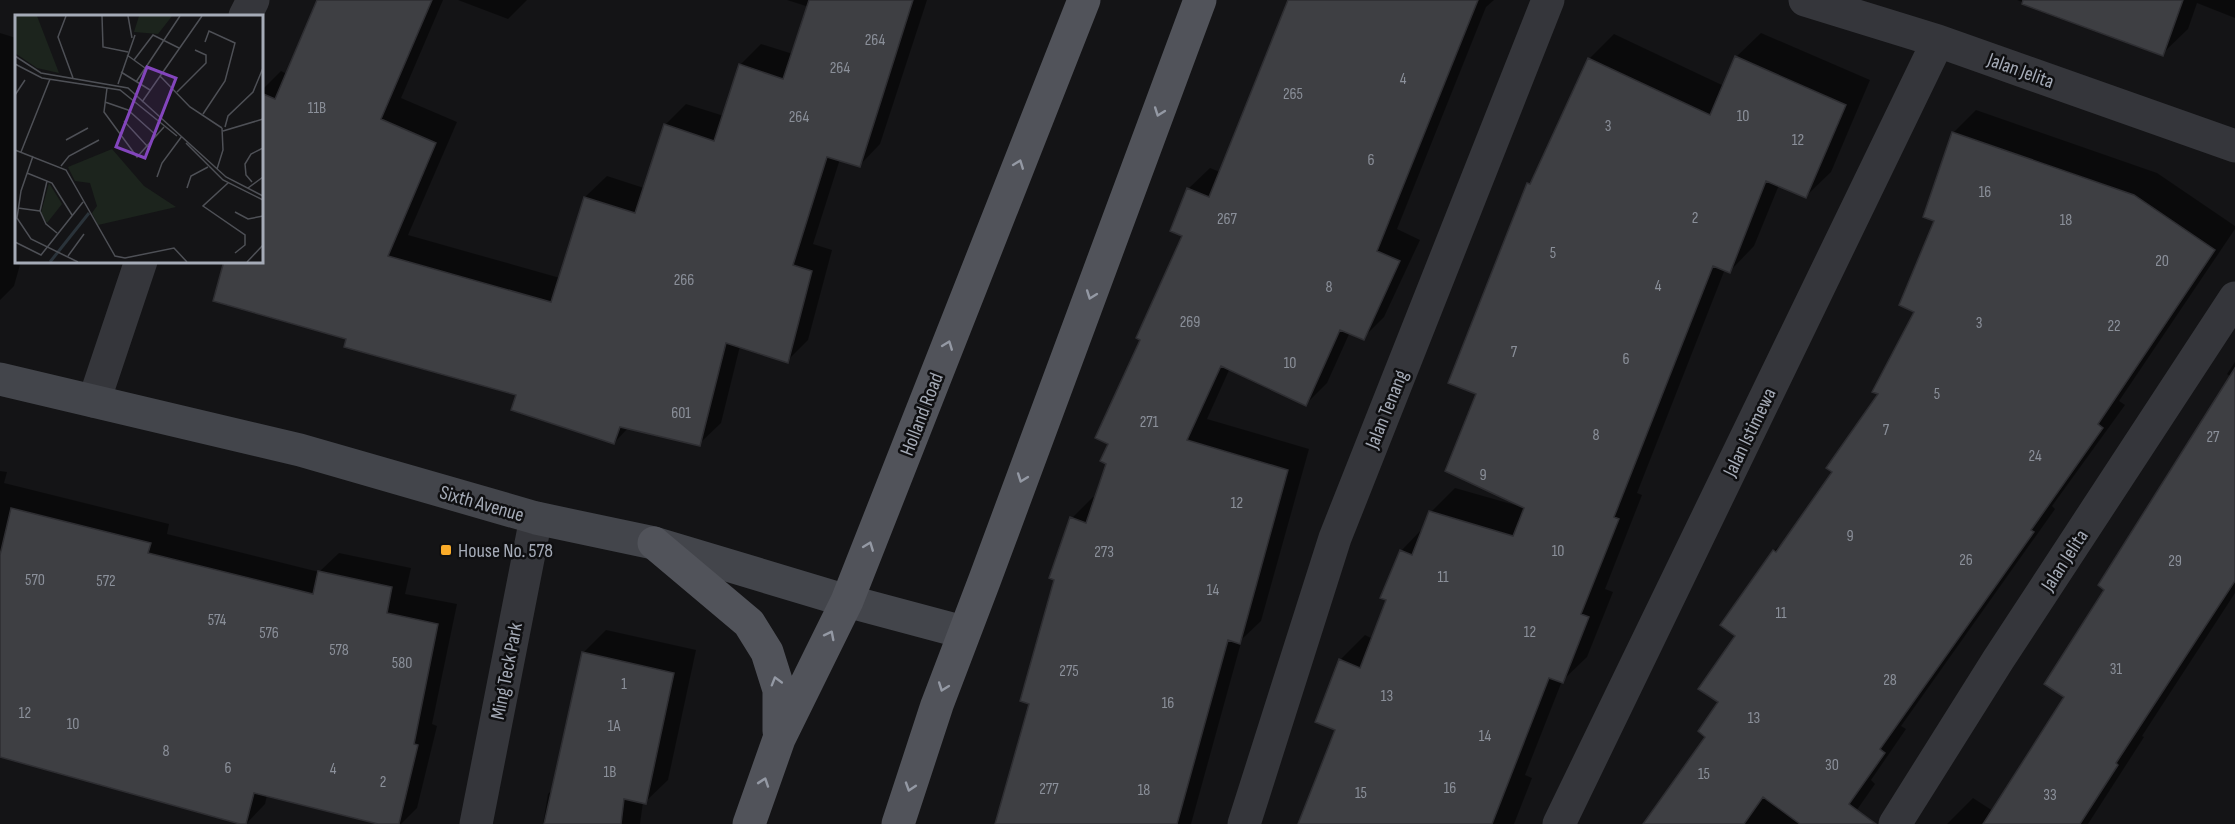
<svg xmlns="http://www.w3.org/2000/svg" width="2235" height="824" viewBox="0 0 2235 824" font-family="'Sofia Sans Condensed',sans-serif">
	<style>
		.shadow { fill: #0007 }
		.building { fill: #3e3f43; stroke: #2e2e32; stroke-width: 1.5 }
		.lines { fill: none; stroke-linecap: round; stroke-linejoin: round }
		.minor { stroke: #35363b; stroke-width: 33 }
		.secondary { stroke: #43454b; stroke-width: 33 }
		.primary { stroke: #51535a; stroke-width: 33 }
		.oneway { stroke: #9499a4 }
		.poi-dot { fill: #f9ab29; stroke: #0f0f11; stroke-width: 2 }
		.labels { text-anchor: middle; stroke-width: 5; stroke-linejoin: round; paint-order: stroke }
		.number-label { font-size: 16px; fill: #8b909a }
		.street-label { font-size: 20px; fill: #a5abb7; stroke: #0f0f11 }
		.poi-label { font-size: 20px; fill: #a5abb7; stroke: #0f0f11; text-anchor: start }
		.inset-river { fill: none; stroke: #2a333a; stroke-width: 3 }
		.inset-road { fill: none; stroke: #4e5056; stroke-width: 1.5 }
		.view { fill: #8345bd; fill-opacity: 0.15; stroke: #8345bd; stroke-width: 3 }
		.inset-edge { fill: none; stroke: #a5abb7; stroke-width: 3 }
	</style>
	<rect width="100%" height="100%" fill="#141416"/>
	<path class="shadow" d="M318,0h125l-42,98 56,24 -49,113 152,43 25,-81 22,-21 37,12 21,-63 21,-21 38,12 16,-51 21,-21 32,10 16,-47 -22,-7h140l-47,144 -21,22 -19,-7 -27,85 19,6 -24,90 -21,21 -47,-15 -19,77 -22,21 -70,-17 -15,16 -96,-49 -170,-56 -123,-77h36v-170l20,-20 6,3z
		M458,0h69l-19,19z
		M1294,0h200l-8,7 -89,222 23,11 -36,77 -21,21 -13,-6 -23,51 -21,21 -76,-36 -23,51 102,30 -48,172 -19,18 -51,185h-188l69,-306 21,-21 3,1 12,-35 1,-20 33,-104 42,-104 4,-46 22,-21 10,4z
		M2017,0h218v18l-38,-15 -9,26 -26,25z
		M0,33l16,5v223h5l-7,25 -14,14z
		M1761,33l109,47 -39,92 -25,24 -27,-11 -25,61 -24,25 -5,-2 -88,224 5,2 -37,94 8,3 -26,65 -25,24 -37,94 7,3 -18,46h-214l37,-95 3,-69 25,-25 8,4 15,-40 13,-48 23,-24 7,-15 24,-24 67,19 1,-1 -45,-113 50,-209 7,-6 54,-119 25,-25 110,52 12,-29z
		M1976,110l181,63 78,53v3l-116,172 6,4 -73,101 3,3 -154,217 5,3 -35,51 4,4 -28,40h-204l64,-88 13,-34 18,-66 36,-85 13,-13 47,-66 46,-78 36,-83 37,-178z
		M2235,362v231l-93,143 2,1 -56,87h-141l26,-26 20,13 73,-114 40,-108 125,-212 -4,-3z
		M0,471l7,1 -3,11 165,41 -2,10 152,38 20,-19 72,15 -6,26 52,10 -25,120 5,2 -20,82 -16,16h-17l-117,-29 -2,9 -19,20 -246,-69z
		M606,630l90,20 -28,130 -23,22h-2l-3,22h-97l5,-30 6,-6 29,-135z"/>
	<path class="building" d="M317,0h115l-51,119 55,24 -48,113 163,46 33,-105 51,16 29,-89 50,17 25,-77 44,15 26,-79h104l-53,167 -33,-10 -34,108 19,6 -24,92 -62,-20 -26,103 -80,-19 -6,17 -103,-34 5,-15 -172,-48 2,-8 -133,-38 11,-40h37v-168l14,6z
		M1288,0h190l-101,251 23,10 -36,79 -24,-10 -34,76 -85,-40 -34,74 101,30 -48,174 -12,-4 -51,184h-182l34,-120 -9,-3 34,-121 -5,-2 21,-61 16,6 20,-59 -6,-3 8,-17 -13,-6 45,-98 -4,-2 46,-102 -12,-5 17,-43 22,9z
		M2023,0h160l-20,56 -141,-52z
		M1735,56l111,49 -40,93 -40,-17 -36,92 -17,-7 -99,251 5,2 -38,95 8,3 -26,66 -14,-5 -57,146h-194l37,-94 -20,-8 24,-63 21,9 26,-68 -6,-2 20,-48 12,5 17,-44 84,25 11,-28 -79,-37 31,-77 -28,-11 79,-200 3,1 58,-126 122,57z
		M1952,132l182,63 81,55 -117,174 5,4 -72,102 3,2 -154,217 5,4 -36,51 27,20h-76l-37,-27 -19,27h-101l62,-87 -7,-6 20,-29 -20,-13 37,-53 -15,-11 53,-75 3,2 56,-80 -6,-4 52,-74 -6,-2 42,-80 -15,-7 35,-84 -11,-4z
		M2235,368v213l-119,182 2,2 -38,59h-97l81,-127 -20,-13 60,-94 -6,-5z
		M11,508l140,35 -3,10 165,41 5,-23 74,16 -5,26 51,11 -24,120 4,1 -19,79h-21l-124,-31 -8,31h-6l-240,-67v-202z
		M582,652l92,21 -28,131 -22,-5 -3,25h-77z"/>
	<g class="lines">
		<path class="minor" d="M1805,0l133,41 297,105
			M245,16l8,-16
			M94,401l47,-140
			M476,824l60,-306
			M1244,824l91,-286 213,-538
			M1559,824l379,-783
			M1895,824l103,-164 237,-362"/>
		<path class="secondary" d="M0,379l300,71 236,68 118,25 193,58 116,31"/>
		<path class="primary" d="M654,543l95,80 18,29 12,38v41
			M749,824l30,-85 68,-138 237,-601
			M898,824l39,-119 48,-126 215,-579"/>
	</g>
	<defs><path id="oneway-chevron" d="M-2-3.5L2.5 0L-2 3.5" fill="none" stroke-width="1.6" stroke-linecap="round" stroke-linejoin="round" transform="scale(1.5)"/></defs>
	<g class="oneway">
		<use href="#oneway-chevron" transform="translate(1159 112) rotate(110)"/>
		<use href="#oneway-chevron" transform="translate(1019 164) rotate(-69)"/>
		<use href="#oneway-chevron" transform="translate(1091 295) rotate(110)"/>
		<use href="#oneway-chevron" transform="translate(948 345) rotate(-69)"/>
		<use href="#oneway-chevron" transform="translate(1022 478) rotate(110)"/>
		<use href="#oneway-chevron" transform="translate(869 546) rotate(-69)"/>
		<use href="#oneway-chevron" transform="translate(830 635) rotate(-63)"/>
		<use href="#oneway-chevron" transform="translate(776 681) rotate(-106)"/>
		<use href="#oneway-chevron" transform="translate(943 687) rotate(110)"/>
		<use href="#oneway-chevron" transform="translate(764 782) rotate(-71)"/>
		<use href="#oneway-chevron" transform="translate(910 787) rotate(108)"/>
	</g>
	<rect class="poi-dot" x="440" y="544" width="12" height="12" rx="3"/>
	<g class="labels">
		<g class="number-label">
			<text x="875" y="45">264</text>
			<text x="840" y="73">264</text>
			<text x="1403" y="84">4</text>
			<text x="1293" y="99">265</text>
			<text x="317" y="113">11B</text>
			<text x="1743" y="121">10</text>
			<text x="799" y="122">264</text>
			<text x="1608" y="131">3</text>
			<text x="1798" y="145">12</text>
			<text x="1371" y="165">6</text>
			<text x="1985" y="197">16</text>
			<text x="1695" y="223">2</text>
			<text x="1227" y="224">267</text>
			<text x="2066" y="225">18</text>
			<text x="1553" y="258">5</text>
			<text x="2162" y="266">20</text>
			<text x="684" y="285">266</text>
			<text x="1658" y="291">4</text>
			<text x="1329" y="292">8</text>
			<text x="1190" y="327">269</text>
			<text x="1979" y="328">3</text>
			<text x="2114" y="331">22</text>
			<text x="1514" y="357">7</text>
			<text x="1626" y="364">6</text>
			<text x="1290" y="368">10</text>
			<text x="1937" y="399">5</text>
			<text x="681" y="418">601</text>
			<text x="1149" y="427">271</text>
			<text x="1886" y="435">7</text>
			<text x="1596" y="440">8</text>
			<text x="2213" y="442">27</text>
			<text x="2035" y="461">24</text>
			<text x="1483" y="480">9</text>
			<text x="1237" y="508">12</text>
			<text x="1850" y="541">9</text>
			<text x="1558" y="556">10</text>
			<text x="1104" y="557">273</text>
			<text x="1966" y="565">26</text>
			<text x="2175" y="566">29</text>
			<text x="1443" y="582">11</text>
			<text x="35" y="585">570</text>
			<text x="106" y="586">572</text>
			<text x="1213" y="595">14</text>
			<text x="1781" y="618">11</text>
			<text x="217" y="625">574</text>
			<text x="1530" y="637">12</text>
			<text x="269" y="638">576</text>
			<text x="339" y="655">578</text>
			<text x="402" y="668">580</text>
			<text x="2116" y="674">31</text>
			<text x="1069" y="676">275</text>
			<text x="1890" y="685">28</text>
			<text x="624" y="689">1</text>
			<text x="1387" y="701">13</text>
			<text x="1168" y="708">16</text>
			<text x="25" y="718">12</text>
			<text x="1754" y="723">13</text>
			<text x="73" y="729">10</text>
			<text x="614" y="731">1A</text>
			<text x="1485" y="741">14</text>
			<text x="166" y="756">8</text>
			<text x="1832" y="770">30</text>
			<text x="228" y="773">6</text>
			<text x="333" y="774">4</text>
			<text x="610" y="777">1B</text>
			<text x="1704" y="779">15</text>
			<text x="383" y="787">2</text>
			<text x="1450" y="793">16</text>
			<text x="1049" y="794">277</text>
			<text x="1144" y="795">18</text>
			<text x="1361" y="798">15</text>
			<text x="2050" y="800">33</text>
		</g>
		<g class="street-label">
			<text transform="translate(2021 70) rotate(20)" y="7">Jalan Jelita</text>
			<text transform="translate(1386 409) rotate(-68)" y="7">Jalan Tenang</text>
			<text transform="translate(921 414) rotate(-69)" y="7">Holland Road</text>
			<text transform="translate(1749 432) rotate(-64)" y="7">Jalan Istimewa</text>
			<text transform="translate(482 503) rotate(16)" y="7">Sixth Avenue</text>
			<text transform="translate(2064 560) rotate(-57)" y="7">Jalan Jelita</text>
			<text transform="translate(506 671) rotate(-79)" y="7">Ming Teck Park</text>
		</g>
		<g class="poi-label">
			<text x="458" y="557">House No. 578</text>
		</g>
	</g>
	<g transform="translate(15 15)">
		<rect width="248" height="248" fill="#141416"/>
		<path d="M0,1h22l22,57 -22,-5 -22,-15zM124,1h33l-14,18 -24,-2zM97,134l32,37 32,21 -78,18 -6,-12 5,-7 -7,-23 -15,-2 -7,-14zM34,168l13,21 -15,19 -6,-10z" fill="#1c241d"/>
		<path class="inset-river" d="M35,247l39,-49"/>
		<path class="inset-road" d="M51,1l-8,21 15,41M87,1l1,31 25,5M113,1l4,22M112,40l18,13M0,41l26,17 87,15 98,89 37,19M119,45l19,-25 26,13M0,49l27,14 78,12 57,46M106,57l29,18M145,61l30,31 32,21M121,67l44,-66M103,69l17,-49M92,73l-3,24 33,45 27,-30M162,77l29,-29v-8l-11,-5M0,80l10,-15M90,87l23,8 29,26M127,87l60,-86M188,99l22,-33 10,-38 -26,-12 -4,11M109,106l24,26M210,112l3,-11 25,-24 10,-24M208,116l40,-12M51,125l22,-12M171,128l37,37 40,20M0,135l51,20 49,86 10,2 49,-10 13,14M6,137l29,-73M18,141l-12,35 -4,27 14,21 47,23M46,151l8,-10 30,-16M202,154l6,-19 -1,-22M12,158l25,10 20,32M142,162l5,-14 20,-27M32,166l-7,30 6,13 11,9M237,167l-6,-7 -1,-11 6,-10 12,-6M213,168l-25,23 42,29v10l-10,8M172,173l4,-12 17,-9M233,173l15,-11M3,193l22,3M220,197l13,7 15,-3M0,227l26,13 42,-53M53,241l16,-22M232,247l16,-17"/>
		<path class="view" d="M132,52l29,11 -31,80 -29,-11z"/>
		<rect width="248" height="248" class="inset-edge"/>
	</g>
</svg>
